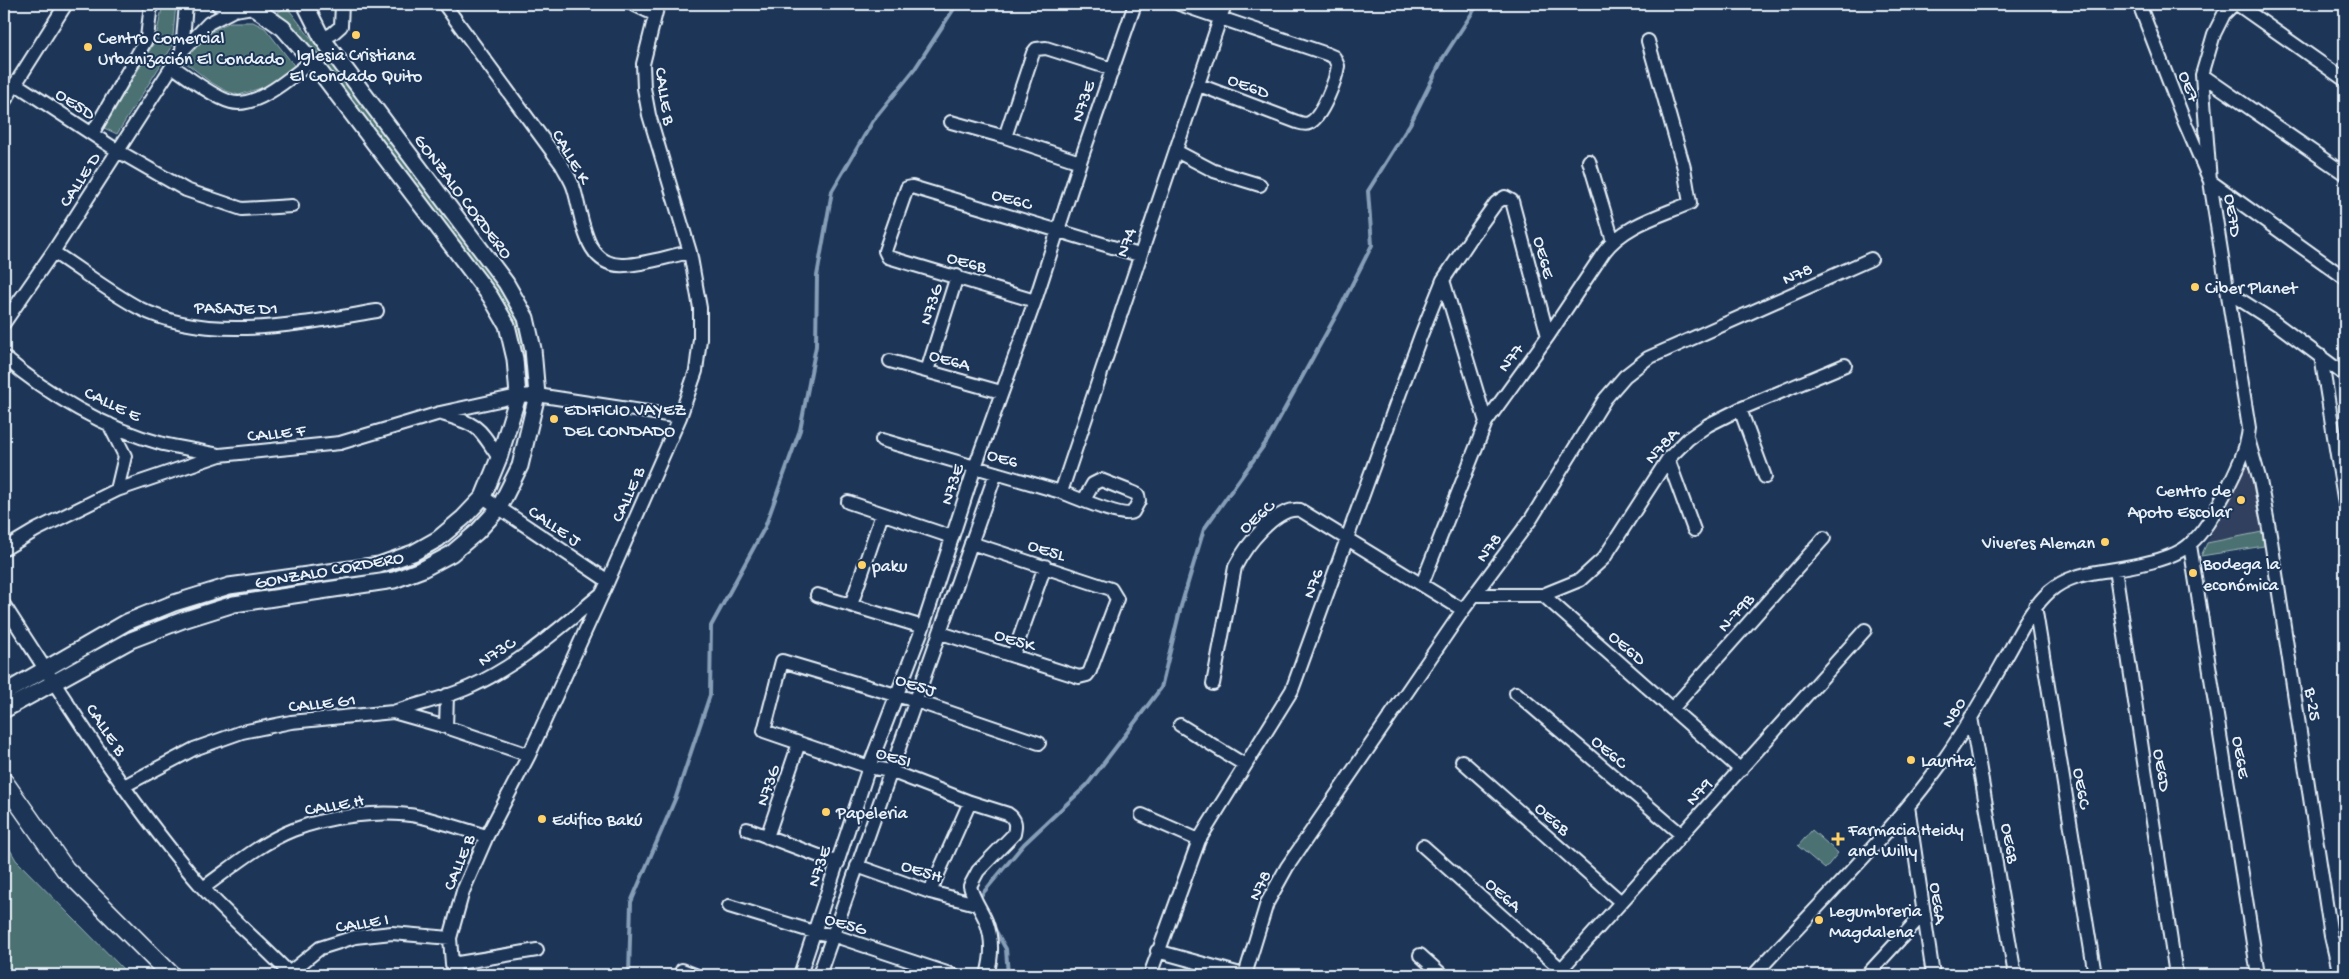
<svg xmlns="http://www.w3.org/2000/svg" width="2349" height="979" viewBox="0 0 2349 979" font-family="'Gochi Hand',sans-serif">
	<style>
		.built { fill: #31415e }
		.green { fill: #4c7173; stroke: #9ab1b6 }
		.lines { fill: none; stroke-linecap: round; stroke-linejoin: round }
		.stream { stroke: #879eb7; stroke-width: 4 }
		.minor-casing { stroke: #e8f1f8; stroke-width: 16 }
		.tertiary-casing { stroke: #e8f1f8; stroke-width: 19 }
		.secondary-casing { stroke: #e8f1f8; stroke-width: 21 }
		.minor { stroke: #1d3557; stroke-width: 12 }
		.tertiary { stroke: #1d3557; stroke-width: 15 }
		.secondary { stroke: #1d3557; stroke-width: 18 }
		.poi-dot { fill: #ffd166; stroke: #1d3557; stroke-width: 2 }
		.labels { text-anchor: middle; stroke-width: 4; stroke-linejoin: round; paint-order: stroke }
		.poi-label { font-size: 18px; fill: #e8f1f8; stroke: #1d3557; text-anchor: start }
		.street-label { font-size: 18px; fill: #e8f1f8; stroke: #1d3557 }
	</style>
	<rect width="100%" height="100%" fill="#1d3557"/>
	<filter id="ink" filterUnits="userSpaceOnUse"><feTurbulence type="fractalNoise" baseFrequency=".02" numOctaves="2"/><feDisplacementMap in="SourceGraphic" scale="10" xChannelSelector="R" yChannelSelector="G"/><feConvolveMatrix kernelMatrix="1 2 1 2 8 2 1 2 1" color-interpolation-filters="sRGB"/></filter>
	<g filter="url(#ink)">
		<path class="built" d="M2242,468h8l14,78 -63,10z"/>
		<path class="green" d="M163,4h13l-4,43 -55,87 -13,-6 51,-87z
			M287,7l214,281 16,31 13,61 -11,2 -27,-89 -214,-281z
			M231,22h22l12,6 31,40 -32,19 -25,8 -13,-4 -17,-10 -24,-19c8,-21 26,-32 46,-40z
			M2262,532l2,14 -63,10 6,-13z
			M1812,830l26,23 -13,16 -27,-23z
			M4,839l12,21 113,115h-125z"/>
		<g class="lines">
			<path class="stream" d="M978,899l46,-55 63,-59 74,-97 20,-82 23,-77 63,-88 72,-131 33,-65 -4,-54 42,-67 33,-66 35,-54
				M993,926l13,23 2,26
				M629,975l2,-73 45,-105 34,-102 1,-69 54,-99 35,-97 16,-84 1,-70 15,-85 41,-70 41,-51 43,-66"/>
			<g class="minor-casing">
				<path id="minor" d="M444,4l118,161c4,8 10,16 12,24 9,29 10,79 51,76 21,-1 44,-9 65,-13
					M633,4l21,10
					M1179,4l148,50 7,3 4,9c-2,13 -16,52 -29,57 -4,2 -8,0 -12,-1l-98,-37
					M2139,4l46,119 25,58 135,97
					M2237,4l108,76
					M322,38l10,-4 9,-8 1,-22
					M182,51l4,-47
					M172,66c14,10 43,32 59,36 26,7 62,-27 81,-41
					M2202,75l143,99
					M16,84l102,67 68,39 56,19 50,-3
					M4,102l62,-98
					M951,122l54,15 75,25
					M92,134l55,-96 4,-34
					M1005,137l28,-84 3,-4 10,-1 66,21
					M1176,151l38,20 46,14
					M1589,161l24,80
					M53,252c28,18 56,40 86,56 69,36 165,15 238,3
					M1443,280l43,142
					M2228,292l42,27 75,56
					M1035,301l-147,-44 -3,-6 22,-63 5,-1 227,68
					M4,323l49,-71 129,-201 27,-28 29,-15
					M2321,356l24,148
					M4,357c44,38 102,72 159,87 19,4 38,7 56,11
					M890,361l111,31
					M927,371l30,-95
					M1740,409l25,68
					M442,414c37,11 36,12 57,44
					M109,424l16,32 -8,34
					M2248,439l12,42 10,53 61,402 9,39
					M882,440l179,52c12,4 63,27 72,20l6,-11 -1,-6 -4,-2 -33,-13 -8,4 -9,16
					M1668,459l26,71
					M1061,492l164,-488
					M483,497l125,84
					M848,502l104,35
					M2190,545l68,430
					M4,549l32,-19 81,-40 103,-35 120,-12 100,-30 78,-17 19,-1 143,22
					M2115,569l61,406
					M1422,584l64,-162 62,-86 56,-84c20,-27 56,-36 86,-49l-6,-35 -36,-127
					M817,595l106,32
					M1475,595h68l198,175
					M1543,595l37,-15 24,-22 64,-99 20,-20 20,-14 32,-16 105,-44
					M4,605c62,96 123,196 198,282 28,31 61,58 89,88
					M851,605l31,-91
					M2035,606l60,369
					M941,633l138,44 8,-2 3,-4 27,-72 -6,-10 -140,-46
					M1013,656l32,-90
					M1213,684l22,-117c10,-20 41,-61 65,-57l163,100
					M1516,693l166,142
					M1672,709l152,-171
					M393,712c25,-8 53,-14 77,-25 49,-22 90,-59 131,-93
					M1971,717l44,258
					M1180,725l65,40
					M446,727l1,-32
					M1462,761l159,141
					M124,786l70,-37 48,-17 49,-10 102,-10 53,15 83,28
					M1908,806l25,169
					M1142,815l57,25
					M747,829l91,34
					M767,837l32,-94
					M1423,846l138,123
					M857,866l73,26 46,12
					M203,888c28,-20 57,-45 90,-58 36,-14 90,-21 128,-13 22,5 44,13 66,19
					M930,892l40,-90
					M729,906l85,26 18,3 121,40
					M1157,951l87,24
					M1420,955l22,20
					M452,964l85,-14
					M682,970l13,5
					M289,973l31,-25 35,-11 37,-4 58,5
					M456,975l-4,-11 -2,-26 13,-47 24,-55 42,-81 79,-174 72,-164 16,-46 4,-32v-31l-10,-56 -41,-137 -5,-27 -1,-24 15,-60
					M800,975l69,-208 54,-140 52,-160 60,-166 45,-139 55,-158
					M819,975l177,-502
					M987,975c5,-17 6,-36 -1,-54 -5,-12 -13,-22 -16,-35l8,-15 36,-37c2,-9 2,-15 -6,-20l-38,-12 -80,-31 -21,-4 -105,-36 18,-70 134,40 123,42
					M1150,975l49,-135 93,-150 129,-355 22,-55 30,-45 23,-32 9,-6 7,4 36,135
					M1245,975l22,-72 20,-36 176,-257 68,-91 74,-120 20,-23 23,-18 223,-99
					M1556,975l309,-345
					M1754,975c63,-69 135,-139 189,-214 25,-35 45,-72 66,-109 12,-21 22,-44 41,-61 15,-13 33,-17 53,-20 25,-4 69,-10 87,-27 16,-14 25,-33 35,-51 10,-21 22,-42 24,-65l-39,-247 -8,-106 12,-41 10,-20 10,-10
					M1867,975l56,-61"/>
			</g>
			<g class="tertiary-casing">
				<path id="tertiary" d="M219,4l19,4 23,-4
					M4,693l123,-71 47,-19 55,-17 150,-21 34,-12 25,-14 25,-21 20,-21 16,-39 19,-62 -3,-37 -8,-34 -17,-29 -178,-235 -29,-33 -30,-21
					M4,710l127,-70 52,-20 51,-16 160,-24 29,-11 28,-15 26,-22 22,-24 21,-42 17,-71 -4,-46 -7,-31 -20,-35 -184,-245 -17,-34"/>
			</g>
			<g class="secondary-casing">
				<path id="secondary" d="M4,782l61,87 106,106"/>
			</g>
			<use href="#minor" class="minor"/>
			<use href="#tertiary" class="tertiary"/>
			<use href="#secondary" class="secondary"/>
		</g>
	</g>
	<g class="poi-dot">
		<circle cx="356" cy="35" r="5"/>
		<circle cx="88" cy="47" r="5"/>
		<circle cx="2195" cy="287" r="5"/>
		<circle cx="554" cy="419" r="5"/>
		<circle cx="2241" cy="500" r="5"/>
		<circle cx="2105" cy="542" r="5"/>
		<circle cx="862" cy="565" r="5"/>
		<circle cx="2193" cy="573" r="5"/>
		<circle cx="1911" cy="760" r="5"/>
		<circle cx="826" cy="812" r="5"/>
		<circle cx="542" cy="819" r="5"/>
		<path d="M1835.5 831.5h5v5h5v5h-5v5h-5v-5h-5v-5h5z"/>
		<circle cx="1819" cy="920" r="5"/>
	</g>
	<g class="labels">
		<g class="poi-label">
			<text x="98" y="43">Centro Comercial<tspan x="98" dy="21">Urbanización El Condado</tspan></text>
			<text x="356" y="60" text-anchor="middle">Iglesia Cristiana<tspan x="356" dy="21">El Condado Quito</tspan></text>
			<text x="2205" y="293">Ciber Planet</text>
			<text x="564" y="415">EDIFICIO VAYEZ<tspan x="564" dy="21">DEL CONDADO</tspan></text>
			<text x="2231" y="496" text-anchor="end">Centro de<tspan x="2231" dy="21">Apoto Escolar</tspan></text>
			<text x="2095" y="548" text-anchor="end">Viveres Aleman</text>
			<text x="2203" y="569">Bodega la<tspan x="2203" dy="21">económica</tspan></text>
			<text x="872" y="571">paku</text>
			<text x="1921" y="766">Laurita</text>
			<text x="836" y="818">Papeleria</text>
			<text x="552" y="825">Edifico Bakú</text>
			<text x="1848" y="835">Farmacia Heidy<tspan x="1848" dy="21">and Willy</tspan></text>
			<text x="1829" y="916">Legumbreria<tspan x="1829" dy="21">Magdalena</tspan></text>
		</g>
		<g class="street-label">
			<text transform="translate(1249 85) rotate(21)" y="6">OE6D</text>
			<text transform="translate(2190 86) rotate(69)" y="6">OE7</text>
			<text transform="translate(666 96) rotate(81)" y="6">CALLE B</text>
			<text transform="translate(1082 101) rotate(-71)" y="6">N73E</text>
			<text transform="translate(76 103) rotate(33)" y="6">OE5D</text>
			<text transform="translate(572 156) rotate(60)" y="6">CALLE K</text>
			<text transform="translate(79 179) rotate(-57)" y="6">CALLE D</text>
			<text transform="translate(464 196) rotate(53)" y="6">GONZALO CORDERO</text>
			<text transform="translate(1012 198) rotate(16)" y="6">OE6C</text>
			<text transform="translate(2234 215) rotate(81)" y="6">OE7D</text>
			<text transform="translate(1125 242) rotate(-71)" y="6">N74</text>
			<text transform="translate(1545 257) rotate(75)" y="6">OE6E</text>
			<text transform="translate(967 261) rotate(16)" y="6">OE6B</text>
			<text transform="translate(1797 273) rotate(-24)" y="6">N78</text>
			<text transform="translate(930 304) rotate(-72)" y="6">N73G</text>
			<text transform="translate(236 307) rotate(1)" y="6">PASAJE D1</text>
			<text transform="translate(1510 357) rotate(-53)" y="6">N77</text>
			<text transform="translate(950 359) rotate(16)" y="6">OE6A</text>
			<text transform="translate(113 403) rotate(25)" y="6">CALLE E</text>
			<text transform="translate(276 432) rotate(-6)" y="6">CALLE F</text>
			<text transform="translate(1661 445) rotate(-48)" y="6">N78A</text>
			<text transform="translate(1003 457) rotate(16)" y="6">OE6</text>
			<text transform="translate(951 484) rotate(-72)" y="6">N73E</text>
			<text transform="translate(627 494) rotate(-66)" y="6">CALLE B</text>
			<text transform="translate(1256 516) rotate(-41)" y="6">OE6C</text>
			<text transform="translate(555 525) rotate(34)" y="6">CALLE J</text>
			<text transform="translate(1488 547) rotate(-54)" y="6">N78</text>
			<text transform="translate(1047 549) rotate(18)" y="6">OE5L</text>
			<text transform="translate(329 569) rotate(-10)" y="6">GONZALO CORDERO</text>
			<text transform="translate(1312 583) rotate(-70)" y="6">N76</text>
			<text transform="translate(1735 612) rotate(-48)" y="6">N-79B</text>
			<text transform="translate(1015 639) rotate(18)" y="6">OE5K</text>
			<text transform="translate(1628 647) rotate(41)" y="6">OE6D</text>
			<text transform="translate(496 651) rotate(-32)" y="6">N73C</text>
			<text transform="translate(916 684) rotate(18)" y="6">OE5J</text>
			<text transform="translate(322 702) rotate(-6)" y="6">CALLE G1</text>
			<text transform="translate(2314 704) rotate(81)" y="6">B-25</text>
			<text transform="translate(1953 712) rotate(-58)" y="6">N80</text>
			<text transform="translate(107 729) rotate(56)" y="6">CALLE B</text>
			<text transform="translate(1610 751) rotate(41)" y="6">OE6C</text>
			<text transform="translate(894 756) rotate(17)" y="6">OE5I</text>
			<text transform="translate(2242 757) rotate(81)" y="6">OE6E</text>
			<text transform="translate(2163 770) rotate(81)" y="6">OE6D</text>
			<text transform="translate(767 785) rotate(-71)" y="6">N73G</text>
			<text transform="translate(2083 788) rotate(81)" y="6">OE6C</text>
			<text transform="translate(1698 791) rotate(-48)" y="6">N79</text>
			<text transform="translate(334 804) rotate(-10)" y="6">CALLE H</text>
			<text transform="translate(1553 818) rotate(42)" y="6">OE6B</text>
			<text transform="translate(2011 843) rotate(80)" y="6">OE6B</text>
			<text transform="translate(458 862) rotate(-68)" y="6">CALLE B</text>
			<text transform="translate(818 866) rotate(-71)" y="6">N73E</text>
			<text transform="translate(922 870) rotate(18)" y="6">OE5H</text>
			<text transform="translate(1259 885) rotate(-64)" y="6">N78</text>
			<text transform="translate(1504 894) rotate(42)" y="6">OE6A</text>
			<text transform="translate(1939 903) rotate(82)" y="6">OE6A</text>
			<text transform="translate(362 922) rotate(-9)" y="6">CALLE I</text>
			<text transform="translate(846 923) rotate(16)" y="6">OE5G</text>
		</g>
	</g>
	<rect width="2349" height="979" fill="none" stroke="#1d3557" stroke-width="20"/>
	<rect x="10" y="10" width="2329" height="959" fill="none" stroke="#e8f1f8" stroke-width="2" filter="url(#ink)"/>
</svg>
